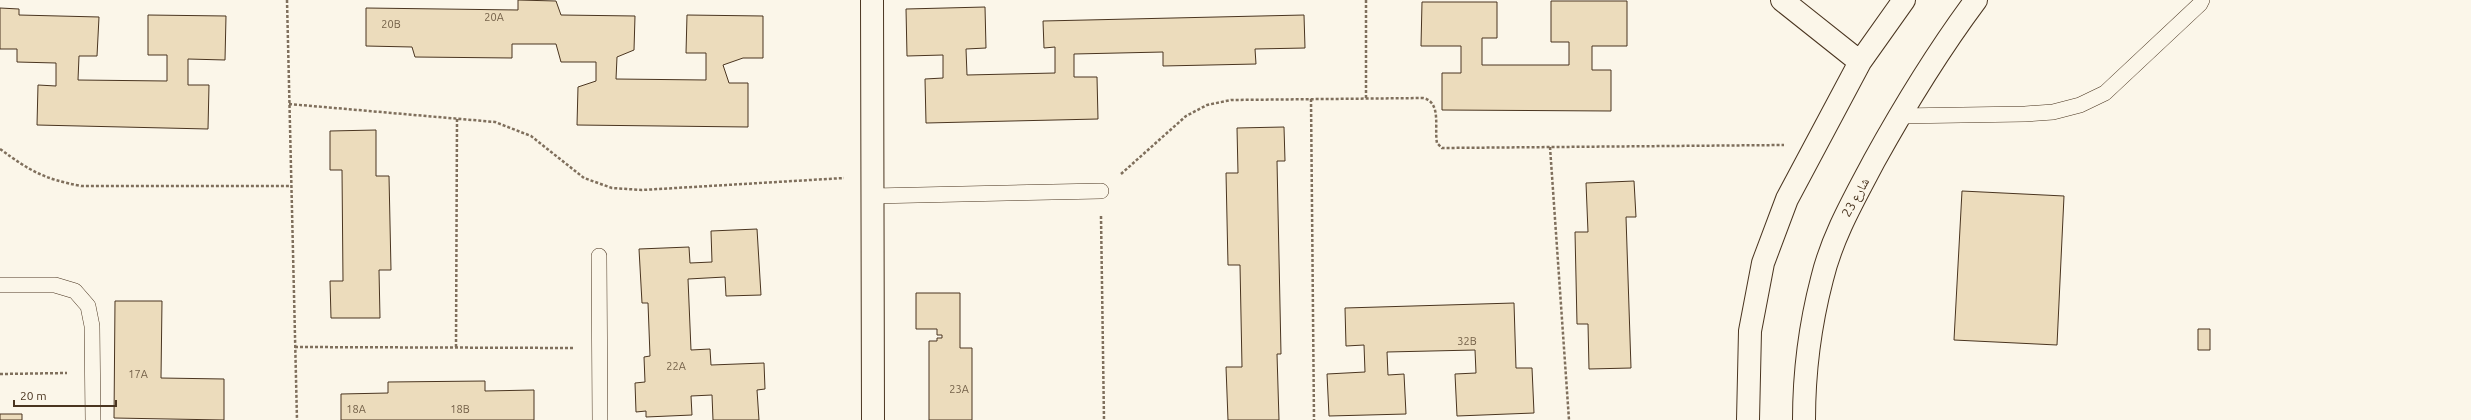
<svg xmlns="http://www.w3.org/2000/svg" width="2471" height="420" viewBox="0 0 2471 420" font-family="Ubuntu,'Noto Naskh Arabic',sans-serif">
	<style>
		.building { fill: #ecdcbc; stroke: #4a3520 }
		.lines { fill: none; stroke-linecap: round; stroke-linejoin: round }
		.lane-casing { stroke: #4a3520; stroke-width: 16 }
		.street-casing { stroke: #4a3520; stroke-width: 24 }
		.path { stroke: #7f6f5c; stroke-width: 2.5; stroke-dasharray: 3 2; stroke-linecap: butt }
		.lane { stroke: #fbf6e9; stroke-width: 15 }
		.street { stroke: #fbf6e9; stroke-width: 22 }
		.labels { text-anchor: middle; stroke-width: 3; stroke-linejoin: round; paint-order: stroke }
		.number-label { font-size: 11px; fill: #725f47 }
		.street-label { font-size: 13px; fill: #4a3520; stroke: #fbf6e9 }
	</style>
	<rect width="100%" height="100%" fill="#fbf6e9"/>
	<path class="building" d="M518,0l38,1 5,14 74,1 -1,34 -17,7 -1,22 90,1v-27h-20l1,-38 76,1v42h-20l-20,7 6,18h19v44l-171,-2 1,-38 18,-6v-19h-35l-5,-18h-44v14l-97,-1 -3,-10 -46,-1v-38l152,2z
		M1551,1h76v45h-35v24h19v41l-169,-1v-37h19v-27h-40l1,-44h75v36h-15v27h87v-23h-18z
		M985,7l1,41 -20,1 1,26 88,-2v-26l-11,1 -1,-27 261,-6 1,33 -50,1 1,15 -93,2v-14l-89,2v23h23l1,42 -172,4 -1,-44 18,-1v-23l-36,1 -1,-47z
		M0,8l19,1v6l80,2 -2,39h-18l-1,24 89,1v-26h-19v-40l78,1 -1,44 -37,-1v26h21l-1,44 -171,-4 1,-40 18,1v-23l-39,-1v-13h-17z
		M1284,127l1,34h-8l4,193h-4l2,66h-51l-2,-53h16l-2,-102h-12l-2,-92h12l-1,-45z
		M376,130v46h13l2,94h-12l1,48h-49l-1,-37h13l-1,-111h-12v-39z
		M1634,181l2,36h-10l5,151 -42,1 -1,-45h-11l-2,-92h13l-2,-49z
		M1962,191l102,5 -7,149 -103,-5z
		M757,229l4,66 -35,1 -1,-19 -37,2 3,71 19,-1 1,16 53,-2 1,26 -8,1 2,30h-46l-1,-25 -21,1 1,19 -46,2v-6l-10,1 -1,-29 10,-1 -1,-25 6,-1 -2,-53h-6l-3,-54 50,-2 1,16 22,-1 -1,-31z
		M916,293h44v55h12v72h-43v-79h8v-3h5v-3h-5v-6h-21z
		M115,301h47l-1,77 63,1v41l-110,-2z
		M1514,303l2,65h16l2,45 -77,3 -2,-42 21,-1 -1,-23 -88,2 1,23 16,-1 2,40 -77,2 -2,-42 38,-2 -1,-27 -18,1 -1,-38z
		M2198,329h12v21h-12z
		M485,381v10l49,-1v30h-193v-26l47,-1v-11z
		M0,414h22v6h-22z"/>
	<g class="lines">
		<g class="lane-casing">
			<path id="lane" d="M1899,116l126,-2 28,-2 27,-7 25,-12 95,-89 2,-4
				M873,196l228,-5
				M599,256l1,164
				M0,285h55l20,6 13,15 4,20 1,94"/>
		</g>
		<g class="street-casing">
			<path id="street" d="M872,0l1,420
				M1782,0l78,62
				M1748,420l2,-89 13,-68 24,-64 73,-137 44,-62
				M1804,420c0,-47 6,-95 18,-141 10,-42 32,-80 52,-118 31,-56 64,-110 102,-161"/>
		</g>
		<path class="path" d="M287,0l10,420
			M1366,0v99
			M1311,99l3,321
			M289,104l206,18 36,14 53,42 28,10 30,2 202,-12
			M1550,147l19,273
			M0,149c30,22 44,30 81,37h210
			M1121,174l65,-58 21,-11 24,-5 192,-2c19,4 11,30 14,45l5,5 342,-3
			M1101,216l3,204
			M295,347l278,1
			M456,347l1,-228
			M0,374l67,-1"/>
		<use href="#lane" class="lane"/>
		<use href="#street" class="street"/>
	</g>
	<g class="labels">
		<g class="number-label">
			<text x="494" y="21">20A</text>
			<text x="391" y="28">20B</text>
			<text x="1467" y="345">32B</text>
			<text x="676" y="370">22A</text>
			<text x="138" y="378">17A</text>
			<text x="959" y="393">23A</text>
			<text x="356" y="413">18A</text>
			<text x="460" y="413">18B</text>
		</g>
		<g class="street-label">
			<text transform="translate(1855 197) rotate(-61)" y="5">شارع 23</text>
		</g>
	</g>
	<path d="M14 400v6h102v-6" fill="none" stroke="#4a3520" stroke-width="2"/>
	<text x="20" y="400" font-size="12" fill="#4a3520" stroke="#fbf6e9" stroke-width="3" paint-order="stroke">20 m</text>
</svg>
